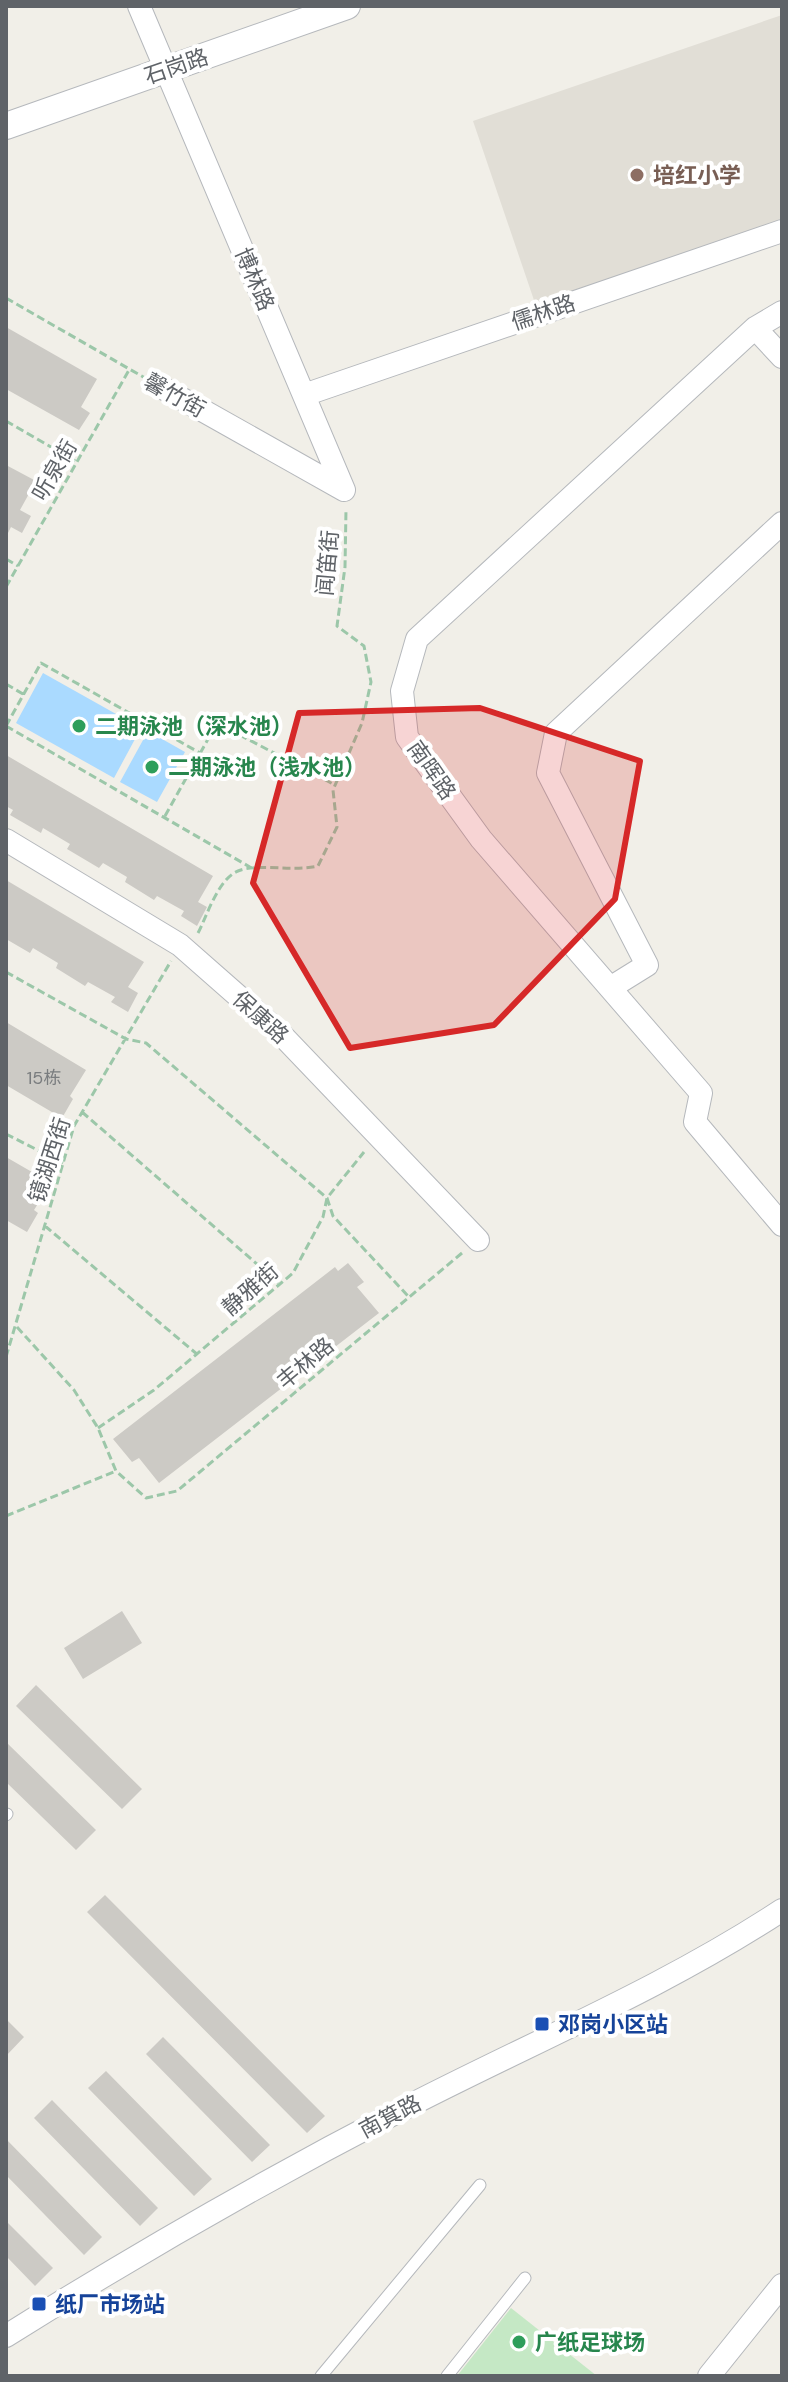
<svg xmlns="http://www.w3.org/2000/svg" width="788" height="2382" viewBox="0 0 788 2382" font-family="'DM Sans','Noto Sans SC',sans-serif">
	<style>
		.education { fill: #e1ded6 }
		.green { fill: #c5e8c5 }
		.water { fill: #aadaff }
		.building { fill: #cccac5 }
		.lines { fill: none; stroke-linecap: round; stroke-linejoin: round }
		.service-casing { stroke: #b5b8bc; stroke-width: 13 }
		.minor-casing { stroke: #b5b8bc; stroke-width: 24 }
		.tertiary-casing { stroke: #b5b8bc; stroke-width: 28 }
		.path { stroke: #9cc7a9; stroke-width: 3; stroke-dasharray: 8 4; stroke-linecap: butt }
		.service { stroke: #fff; stroke-width: 11 }
		.minor { stroke: #fff; stroke-width: 22 }
		.tertiary { stroke: #fff; stroke-width: 26 }
		.marked { fill: #d62828; fill-opacity: 0.2; stroke: #d62828; stroke-width: 6; stroke-linejoin: round }
		.education-dot { fill: #8d6e63; stroke: #fff; stroke-width: 3 }
		.leisure-dot { fill: #2e9e5b; stroke: #fff; stroke-width: 3 }
		.transit-dot { fill: #1a4fb4; stroke: #fff; stroke-width: 3 }
		.labels { text-anchor: middle; stroke-width: 8; stroke-linejoin: round; paint-order: stroke }
		.number-label { font-size: 18px; fill: #7a7d7f }
		.street-label { font-size: 22px; fill: #5f6368; stroke: #fff }
		.education-label { font-size: 22px; font-weight: bold; fill: #785e54; stroke: #fff; text-anchor: start }
		.leisure-label { font-size: 22px; font-weight: bold; fill: #27864d; stroke: #fff; text-anchor: start }
		.transit-label { font-size: 22px; font-weight: bold; fill: #164399; stroke: #fff; text-anchor: start }
	</style>
	<rect width="100%" height="100%" fill="#f1efe8"/>
	<path class="education" d="M782,15v214l-245,80 -64,-188z"/>
	<path class="green" d="M511,2308l86,68h-140z"/>
	<path class="water" d="M43,673l98,55 -27,50 -98,-55z
		M148,731l37,21 -28,50 -37,-20z"/>
	<path class="building" d="M6,327l91,52 -16,28 9,6 -11,17 -73,-41z
		M6,465l30,16 -16,29 11,6 -9,17 -11,-6 -5,10z
		M6,755l207,121 -15,26 9,5 -10,19 -16,-10 3,-5 -27,-15 -3,4 -29,-18 2,-5 -24,-14 -4,5 -32,-19 3,-5 -27,-16 -2,5 -31,-18 3,-5 -7,-4z
		M6,880l138,82 -16,25 10,6 -10,19 -17,-10 4,-5 -27,-15 -3,4 -29,-18 2,-5 -25,-15 -3,5 -24,-14z
		M6,1022l80,48 -16,26 3,3 -11,19 -56,-33z
		M6,1157l45,26 -17,27 4,3 -11,19 -21,-12z
		M348,1263l16,19 -7,5 22,26 -220,170 -20,-25 -7,4 -19,-23 222,-172 3,4z
		M122,1611l20,32 -59,36 -19,-31z
		M36,1685l106,104 -20,20 -106,-103z
		M6,1742l90,88 -20,20 -70,-68z
		M105,1895l220,221 -18,17 -220,-221z
		M6,2019l18,18 -18,19z
		M163,2037l107,108 -18,17 -106,-108z
		M106,2071l106,108 -18,17 -106,-108z
		M52,2100l106,108 -18,18 -106,-108z
		M6,2139l96,98 -18,18 -78,-80z
		M6,2221l47,47 -18,18 -29,-30z"/>
	<g class="lines">
		<g class="service-casing">
			<path id="service" d="M6,1815l1,-1
				M321,2376l159,-191
				M447,2376l78,-98"/>
		</g>
		<g class="minor-casing">
			<path id="minor" d="M139,6l205,484
				M782,312l-27,16 -338,311 -15,52 5,46 74,102 220,254 -6,29 87,103
				M755,328l27,29
				M161,387l183,103
				M304,395l478,-164
				M6,840l174,105 99,87 199,208
				M610,988l37,-23 -99,-192 8,-40 226,-210
				M6,2336c129,-81 260,-156 395,-226 127,-66 261,-121 381,-200
				M709,2376l73,-91"/>
		</g>
		<g class="tertiary-casing">
			<path id="tertiary" d="M6,126l341,-120"/>
		</g>
		<path class="path" d="M6,298l139,80
			M6,421l71,41
			M6,559l12,7
			M6,587l123,-217
			M6,684l17,10
			M6,726l249,144
			M6,726l35,-63 159,90
			M165,816l52,-93 118,62
			M198,933c9,-17 20,-54 40,-62 19,-8 56,1 80,-5l19,-39 -4,-37 29,-67 9,-41 -7,-36 -27,-20 8,-59 1,-58
			M6,972l120,67 20,4 181,155 6,18 76,81
			M82,1112l198,172
			M6,1134l57,29
			M45,1226l153,129
			M17,1327l57,63 24,38 18,43 30,27 31,-7 285,-238
			M6,1357l68,-231 97,-165
			M98,1428l56,-38 139,-117 30,-56 4,-19 37,-46
			M6,1516l110,-45"/>
		<use href="#service" class="service"/>
		<use href="#minor" class="minor"/>
		<use href="#tertiary" class="tertiary"/>
	</g>
	<path class="marked" d="M480,708l160,53 -25,138 -121,126 -144,23 -97,-165 46,-170z"/>
	<circle class="education-dot" cx="637" cy="175" r="8"/>
	<g class="leisure-dot">
		<circle cx="79" cy="726" r="8"/>
		<circle cx="152" cy="767" r="8"/>
		<circle cx="519" cy="2342" r="8"/>
	</g>
	<g class="transit-dot">
		<rect x="534" y="2016" width="16" height="16" rx="4"/>
		<rect x="31" y="2296" width="16" height="16" rx="4"/>
	</g>
	<g class="labels">
		<g class="number-label">
			<text x="44" y="1084">15栋</text>
		</g>
		<g class="street-label">
			<text transform="translate(176 66) rotate(-19)" y="8">石岗路</text>
			<text transform="translate(255 279) rotate(67)" y="8">博林路</text>
			<text transform="translate(543 312) rotate(-19)" y="8">儒林路</text>
			<text transform="translate(175 395) rotate(29)" y="8">馨竹街</text>
			<text transform="translate(54 470) rotate(-60)" y="8">听泉街</text>
			<text transform="translate(327 563) rotate(-85)" y="8">闻笛街</text>
			<text transform="translate(432 770) rotate(55)" y="8">南晖路</text>
			<text transform="translate(261 1017) rotate(42)" y="8">保康路</text>
			<text transform="translate(49 1160) rotate(-72)" y="8">镜湖西街</text>
			<text transform="translate(250 1289) rotate(-41)" y="8">静雅街</text>
			<text transform="translate(305 1363) rotate(-40)" y="8">丰林路</text>
			<text transform="translate(390 2116) rotate(-28)" y="8">南箕路</text>
		</g>
		<g class="education-label">
			<text x="653" y="183">培红小学</text>
		</g>
		<g class="leisure-label">
			<text x="95" y="734">二期泳池（深水池）</text>
			<text x="168" y="775">二期泳池（浅水池）</text>
			<text x="535" y="2350">广纸足球场</text>
		</g>
		<g class="transit-label">
			<text x="558" y="2032">邓岗小区站</text>
			<text x="55" y="2312">纸厂市场站</text>
		</g>
	</g>
	<rect width="788" height="2382" fill="none" stroke="#5f6368" stroke-width="16"/>
</svg>
